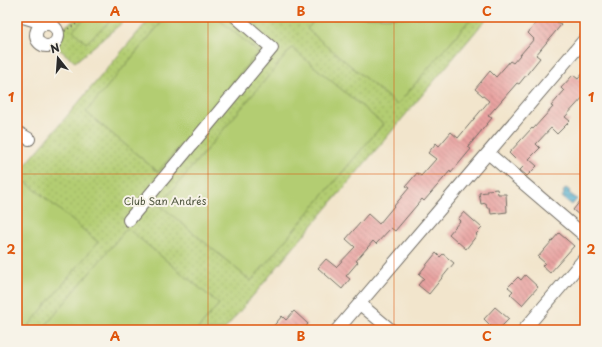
<svg xmlns="http://www.w3.org/2000/svg" width="602" height="347" viewBox="0 0 602 347" font-family="'Playpen Sans',sans-serif">
	<style>
		.grass { fill: url(#grass-dots); stroke: #6f7c4e }
		.garden { fill: #b3cd72; stroke: #6f7c4e }
		.water { fill: url(#water-rules); stroke: #3e6c7d }
		.building { fill: url(#building-back-hatch) }
		.lines { fill: none; stroke-linecap: round; stroke-linejoin: round }
		.minor-casing { stroke: #716c63; stroke-width: 14 }
		.path { stroke: #716c63; stroke-width: 2; stroke-dasharray: 1 3; stroke-linecap: butt }
		.minor { stroke: #fff; stroke-width: 12 }
		.grid { fill: none; stroke: #df570e; stroke-width: 1; stroke-opacity: 0.55 }
		.labels { text-anchor: middle; stroke-width: 4; stroke-linejoin: round; paint-order: stroke }
		.park-label { font-size: 10px; fill: #4d543d; stroke: #f7f3e8 }
		.neatline { fill: none; stroke: #df570e; stroke-width: 1.5 }
		.grid-label { font-size: 13px; text-anchor: middle; font-weight: bold; fill: #df570e }
	</style>
	<defs>
		<pattern id="grass-dots" width="8" height="8" patternUnits="userSpaceOnUse"><rect width="8" height="8" fill="#b3cd72"/><path d="M2 2h.1M6 6h.1" fill="none" stroke="#9ab063" stroke-width="1.8" stroke-linecap="round"/></pattern>
		<pattern id="water-rules" width="6" height="5" patternUnits="userSpaceOnUse"><rect width="6" height="5" fill="#50adcf"/><path d="M0 2.5h6" fill="none" stroke="#438da8"/></pattern>
		<pattern id="building-back-hatch" width="6" height="6" patternUnits="userSpaceOnUse"><rect width="6" height="6" fill="#e9a3a1"/><path d="M-1 5l2 2M0 0l6 6M5-1l2 2" fill="none" stroke="#bd8583"/></pattern>
	</defs>
	<rect width="100%" height="100%" fill="#f7f3e8"/>
	<filter id="ink" filterUnits="userSpaceOnUse"><feTurbulence type="fractalNoise" baseFrequency=".025" numOctaves="2"/><feDisplacementMap in="SourceGraphic" scale="8" xChannelSelector="R" yChannelSelector="G"/><feConvolveMatrix kernelMatrix="1 2 1 2 8 2 1 2 1" color-interpolation-filters="sRGB"/></filter>
	<filter id="wash" filterUnits="userSpaceOnUse"><feTurbulence type="fractalNoise" baseFrequency=".012" numOctaves="4" result="noise"/><feDisplacementMap in="SourceGraphic" scale="16" xChannelSelector="R" yChannelSelector="G"/><feGaussianBlur stdDeviation="0.9" result="paint"/><feColorMatrix in="noise" values="0 0 0 0 0 0 0 0 0 0 0 0 0 0 0 0 0 1.4 0 .05"/><feComposite in="paint" operator="in"/></filter>
	<g filter="url(#wash)">
		<rect width="100%" height="100%" fill="#f2e5cc"/>
		<path class="grass" d="M76,17h53l-54,45 -22,-18 4,-6v-7l18,-11z
			M151,17h337l-264,313h-207v-155z"/>
		<path class="garden" d="M87,17h23l2,2 -26,24 -13,-13z
			M166,17h50l42,35 -100,120 -72,-60z
			M317,17h155l-75,88 -90,-76z
			M292,48l91,76 -132,157 -91,-76z
			M26,182l72,60 -73,88h-8v-137z
			M127,228l92,76 -22,26h-155z"/>
		<path class="water" d="M566,188l4,3 -1,2 8,6 -5,6 -10,-8 2,-3 -1,-2z"/>
		<g id="blocks">
			<path class="building" d="M541,17h10l10,8 -25,30 4,3 -21,26 -2,-1 -29,33 4,2 -24,29 3,2 -20,24 -1,-2 -26,30 -2,-2 -27,32 -4,-3 -15,16 -3,-3 -17,20 2,1 -12,14 4,3 -8,10 -24,-21 8,-9 10,8 19,-20 -9,-8 22,-25 11,10 30,-36 -3,-2 11,-13 4,3 15,-17 -8,-6 8,-10 3,3 12,-14 7,6 31,-37 -14,-12 15,-18 6,6 14,-16 3,2 21,-24 -6,-6z
				M585,71v24l-20,22 5,4 -13,13 -6,-6 -15,16 4,4 -11,11 8,7 -10,10 -7,-6 3,-3 -14,-14 23,-25 1,1 20,-22 -2,-1 13,-15 -3,-3 12,-13 5,4z
				M497,189l1,5h8l1,18 -16,2 -1,-6h-3l-1,-5 -5,1 -2,-11 8,-1v-2z
				M585,195v25l-12,-10z
				M464,212l18,16 -6,6 1,1 -11,14 -17,-15 11,-13 -2,-2z
				M559,233l15,13 -24,27 -8,-7 3,-3 -7,-6z
				M436,253l4,4 3,-3 11,9 -25,31 -11,-9 6,-7 -5,-4z
				M525,275l13,12 -16,18 -12,-11 3,-3 -5,-4 10,-10 3,3z
				M495,307l14,12 -11,11h-3l-11,-11z
				M294,311l14,13 -5,6h-33l12,-14 4,4z"/>
		</g>
	</g>
	<g filter="url(#ink)">
		<use href="#blocks" fill-opacity="0" stroke="#716c63" stroke-width="1"/>
		<g class="lines">
			<g class="minor-casing">
				<path id="minor" d="M23,17l23,7
					M36 35a11 11 0 1 1 22 0a11 11 0 1 1-22 0Z
					M17,132l12,7
					M488,153l97,83
					M129,220l143,-172 -36,-31
					M360,304l31,26
					M337,330l248,-291
					M524,330l61,-72"/>
			</g>
			<path class="path" d="M58,35l23,-14 2,-4"/>
			<use href="#minor" class="minor"/>
		</g>
	</g>
	<path class="grid" d="M208,17v313M394,17v313M17,174h568"/>
	<g class="labels">
		<g class="park-label">
			<text x="165" y="205">Club San Andrés</text>
		</g>
	</g>
	<rect width="602" height="347" fill="none" stroke="#f7f3e8" stroke-width="44"/>
	<g transform="translate(58 58) rotate(343)" stroke="#f7f3e8" stroke-width="3" paint-order="stroke">
	<path d="M0-3L7 15L0 10L-7 15Z" fill="#2b2b2b"/>
	<text y="-6" font-size="11" font-weight="bold" text-anchor="middle" fill="#2b2b2b">N</text>
	</g>
	<rect x="22" y="22" width="558" height="303" class="neatline"/>
	<g class="grid-label">
		<text x="115" y="16">A</text>
		<text x="301" y="16">B</text>
		<text x="487" y="16">C</text>
		<text x="11" y="102">1</text>
		<text x="591" y="102">1</text>
		<text x="11" y="254">2</text>
		<text x="591" y="254">2</text>
		<text x="115" y="341">A</text>
		<text x="301" y="341">B</text>
		<text x="487" y="341">C</text>
	</g>
</svg>
